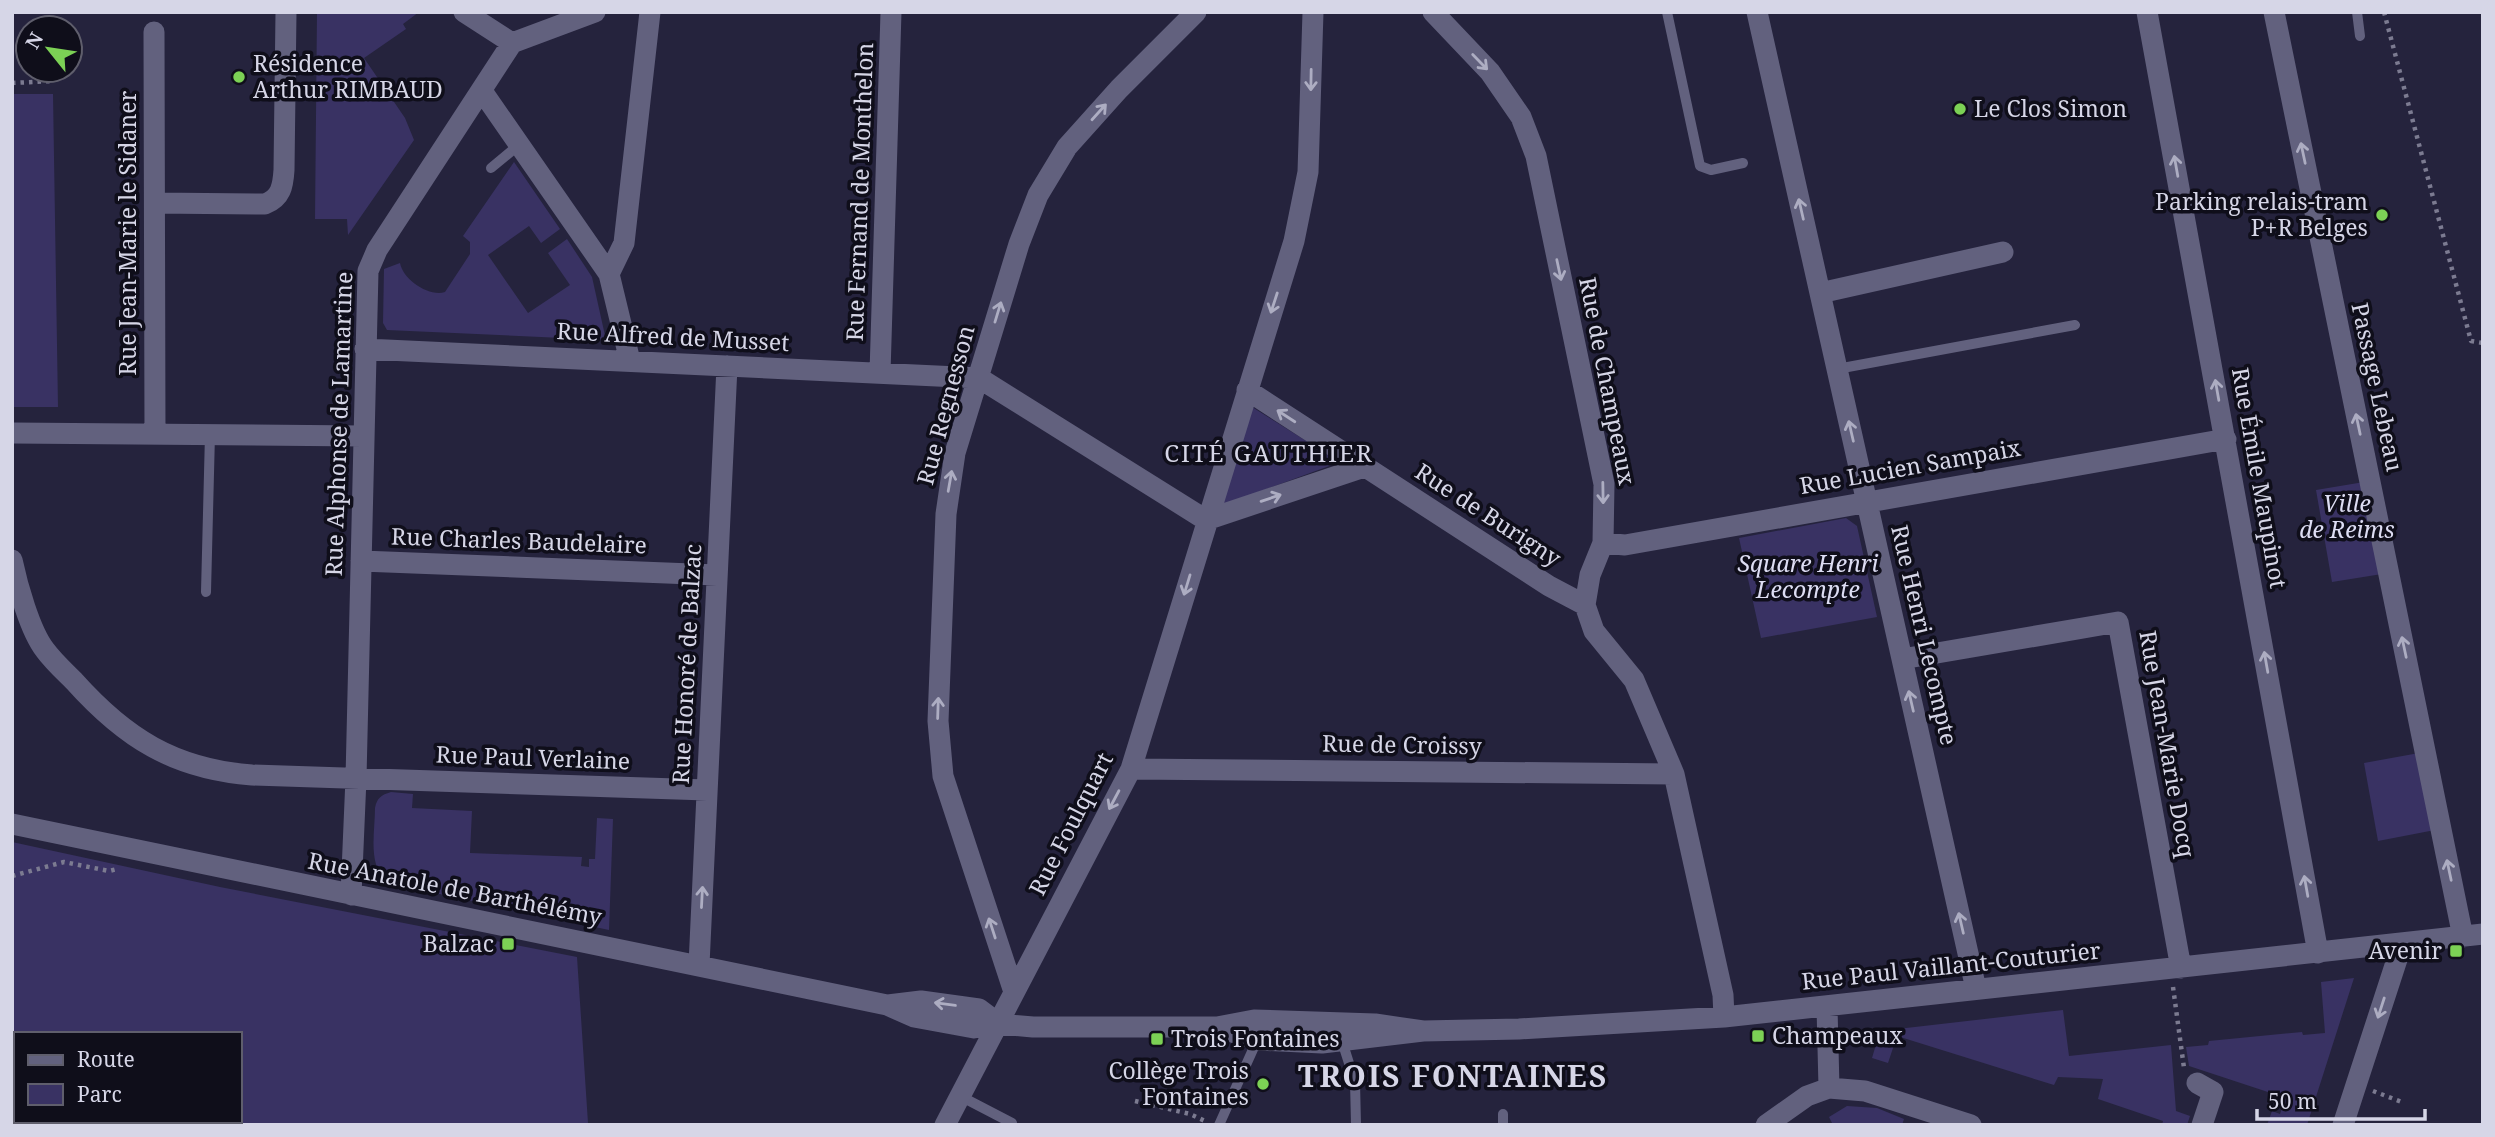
<svg xmlns="http://www.w3.org/2000/svg" width="2495" height="1137" viewBox="0 0 2495 1137" font-family="'Noto Serif',serif">
	<style>
		.green { fill: #393263; fill-rule: evenodd }
		.lines { fill: none; stroke-linecap: round; stroke-linejoin: round }
		.path { stroke: #7c7b91; stroke-width: 4.5; stroke-dasharray: 3.5 5; stroke-linecap: butt }
		.lane { stroke: #62617e; stroke-width: 10 }
		.street { stroke: #62617e; stroke-width: 21 }
		.oneway { stroke: #adadc2 }
		.poi-dot { fill: #7cd155; stroke: #0f0e1a; stroke-width: 2.5 }
		.labels { text-anchor: middle; stroke-width: 7; stroke-linejoin: round; paint-order: stroke }
		.poi-label { font-size: 23px; fill: #d6d6e7; stroke: #0f0e1a; text-anchor: start }
		.street-label { font-size: 23px; fill: #d6d6e7; stroke: #0f0e1a }
		.park-label { font-size: 23px; font-style: italic; fill: #ddddf3; stroke: #0f0e1a }
		.neighbourhood-label { font-size: 24px; letter-spacing: 2px; fill: #d6d6e7; stroke: #0f0e1a }
		.district-label { font-size: 30px; font-weight: bold; letter-spacing: 2px; fill: #d6d6e7; stroke: #0f0e1a }
	</style>
	<rect width="100%" height="100%" fill="#25233d"/>
	<path class="green" d="M317,12h102l-16,12 3,5 -42,29 41,60 9,22 -66,95 -1,-16h-32z
		M12,94h41l5,313h-46z
		M514,162l46,67 -19,14 -12,-17 -41,29 40,58 42,-28 -22,-32 19,-14 25,38 14,63 -219,-10 -4,-7 1,-54 16,-6c3,17 29,34 45,29l25,-38v-12l-7,-6z
		M1252,407l88,55 -122,45z
		M2370,481l12,93 -50,8 -16,-92z
		M1846,518l11,8 20,91 -116,21 -22,-100z
		M2419,753l16,77 -57,11 -14,-78z
		M391,792l22,2 -1,14 60,3 -2,42 112,4 -1,9 8,1v-8h6l2,-41 16,1 -4,111 -221,-47c-21,-17 -13,-50 -13,-75 2,-10 6,-13 16,-16z
		M12,842l208,45 357,70 11,166 -576,2zM16,1034h224v87h-224z
		M2354,978l-47,147h-40l5,-14 8,3 4,-12 -8,-3 1,-4 -88,-29 -3,-19 22,-2 1,-4 93,-9 1,3 22,-2 -4,-51z
		M2063,1010l6,46 102,-11 5,66 14,5 -3,9h-25l1,-4 -65,-22 5,-20 -45,-2 -4,8 -157,-49 -9,27 -16,-5 8,-27z
		M1847,1106l30,2 27,11 -2,6h-69l-4,-8z"/>
	<g class="lines">
		<path class="path" d="M2384,12l87,329 12,2
			M12,83l41,-2
			M12,876l52,-14 45,9 8,-2
			M2173,987l11,81
			M2373,1091l29,11
			M1135,1101l55,13 15,7"/>
		<path class="lane" d="M1667,12l33,154 11,4 32,-7
			M2357,12l3,24
			M491,168l29,-24
			M1837,369l238,-44
			M206,592l4,-158
			M1341,1038l14,44 1,43
			M960,1096l52,27
			M1219,1125l40,-89
			M1503,1125v-11"/>
		<path class="street" d="M464,12l48,31
			M1433,12l57,60 31,45 15,39 68,328 -1,59 -13,32 -5,30 9,26 40,49 40,94 49,221 1,22
			M1757,12l219,977
			M2147,12l171,941
			M2274,12l189,925
			M154,32l1,402
			M482,91l127,183 21,87
			M155,203l110,1c16,-6 18,-18 19,-34l2,-158
			M609,274l15,-31 26,-231
			M1820,293l183,-41
			M365,349l614,29 227,142
			M880,373l11,-361
			M1247,390l302,196 36,19
			M12,433l351,3
			M1206,520l158,-53
			M1603,543l22,2 601,-106
			M12,560c5,24 18,71 33,90 8,11 19,21 29,31 51,57 100,88 178,94l455,15
			M361,561l356,14
			M1902,659l216,-37 63,346
			M1131,769l543,5
			M12,824l875,181 27,12 60,11 25,-4 34,3h184l37,-7 121,4 48,7
			M351,895l5,-117 12,-507 9,-21 135,-207 83,-31
			M699,965l28,-599
			M1014,992l-71,-216 -5,-55 8,-207 9,-61 64,-209 19,-49 29,-48 52,-58 77,-77
			M888,1005l33,-4 58,8 20,15
			M1219,1028l39,12 64,3 101,-12 96,-2 205,-12 759,-83
			M2197,1083l16,9 -11,33
			M1829,1088l36,3 106,34
			M945,1125l186,-356 163,-528 14,-69 5,-160
			M1766,1125l41,-29 22,-8 -2,-81
			M2343,1125l59,-181"/>
	</g>
	<defs><path id="oneway-shaft" d="M-6 0H5M1.5-3L5.5 0L1.5 3" fill="none" stroke-width="1.6" stroke-linecap="round" stroke-linejoin="round" transform="scale(1.75)"/></defs>
	<g class="oneway">
		<use href="#oneway-shaft" transform="translate(1480 62) rotate(46)"/>
		<use href="#oneway-shaft" transform="translate(1311 80) rotate(91)"/>
		<use href="#oneway-shaft" transform="translate(1099 112) rotate(-48)"/>
		<use href="#oneway-shaft" transform="translate(2303 153) rotate(-102)"/>
		<use href="#oneway-shaft" transform="translate(2176 166) rotate(-100)"/>
		<use href="#oneway-shaft" transform="translate(1801 209) rotate(-103)"/>
		<use href="#oneway-shaft" transform="translate(1559 270) rotate(78)"/>
		<use href="#oneway-shaft" transform="translate(1274 303) rotate(108)"/>
		<use href="#oneway-shaft" transform="translate(998 312) rotate(-73)"/>
		<use href="#oneway-shaft" transform="translate(2217 390) rotate(-100)"/>
		<use href="#oneway-shaft" transform="translate(1286 416) rotate(-147)"/>
		<use href="#oneway-shaft" transform="translate(2358 424) rotate(-102)"/>
		<use href="#oneway-shaft" transform="translate(1851 431) rotate(-103)"/>
		<use href="#oneway-shaft" transform="translate(950 481) rotate(-80)"/>
		<use href="#oneway-shaft" transform="translate(1603 493) rotate(89)"/>
		<use href="#oneway-shaft" transform="translate(1271 498) rotate(-19)"/>
		<use href="#oneway-shaft" transform="translate(1187 585) rotate(107)"/>
		<use href="#oneway-shaft" transform="translate(2404 647) rotate(-102)"/>
		<use href="#oneway-shaft" transform="translate(2266 662) rotate(-100)"/>
		<use href="#oneway-shaft" transform="translate(1911 701) rotate(-103)"/>
		<use href="#oneway-shaft" transform="translate(938 708) rotate(-88)"/>
		<use href="#oneway-shaft" transform="translate(1114 800) rotate(118)"/>
		<use href="#oneway-shaft" transform="translate(2449 870) rotate(-102)"/>
		<use href="#oneway-shaft" transform="translate(2306 886) rotate(-100)"/>
		<use href="#oneway-shaft" transform="translate(702 897) rotate(-87)"/>
		<use href="#oneway-shaft" transform="translate(1961 923) rotate(-103)"/>
		<use href="#oneway-shaft" transform="translate(992 928) rotate(-108)"/>
		<use href="#oneway-shaft" transform="translate(945 1004) rotate(-172)"/>
		<use href="#oneway-shaft" transform="translate(2381 1008) rotate(108)"/>
	</g>
	<g class="poi-dot">
		<circle cx="239" cy="77" r="7"/>
		<circle cx="1960" cy="109" r="7"/>
		<circle cx="2382" cy="215" r="7"/>
		<rect x="501" y="937" width="14" height="14" rx="3.5"/>
		<rect x="2449" y="944" width="14" height="14" rx="3.5"/>
		<rect x="1751" y="1029" width="14" height="14" rx="3.5"/>
		<rect x="1150" y="1032" width="14" height="14" rx="3.5"/>
		<circle cx="1263" cy="1084" r="7"/>
	</g>
	<g class="labels">
		<g class="poi-label">
			<text x="253" y="72">Résidence<tspan x="253" dy="26">Arthur RIMBAUD</tspan></text>
			<text x="1974" y="117">Le Clos Simon</text>
			<text x="2368" y="210" text-anchor="end">Parking relais-tram<tspan x="2368" dy="26">P+R Belges</tspan></text>
			<text x="494" y="952" text-anchor="end">Balzac</text>
			<text x="2442" y="959" text-anchor="end">Avenir</text>
			<text x="1772" y="1044">Champeaux</text>
			<text x="1171" y="1047">Trois Fontaines</text>
			<text x="1249" y="1079" text-anchor="end">Collège Trois<tspan x="1249" dy="26">Fontaines</tspan></text>
		</g>
		<g class="street-label">
			<text transform="translate(860 192) rotate(-88)" y="8">Rue Fernand de Monthelon</text>
			<text transform="translate(128 233) rotate(-90)" y="8">Rue Jean-Marie le Sidaner</text>
			<text transform="translate(673 337) rotate(3)" y="8">Rue Alfred de Musset</text>
			<text transform="translate(1607 381) rotate(79)" y="8">Rue de Champeaux</text>
			<text transform="translate(2377 387) rotate(78)" y="8">Passage Lebeau</text>
			<text transform="translate(946 405) rotate(-75)" y="8">Rue Regnesson</text>
			<text transform="translate(339 424) rotate(-88)" y="8">Rue Alphonse de Lamartine</text>
			<text transform="translate(1910 467) rotate(-10)" y="8">Rue Lucien Sampaix</text>
			<text transform="translate(2259 478) rotate(80)" y="8">Rue Émile Maupinot</text>
			<text transform="translate(1488 515) rotate(33)" y="8">Rue de Burigny</text>
			<text transform="translate(519 541) rotate(2)" y="8">Rue Charles Baudelaire</text>
			<text transform="translate(1924 635) rotate(77)" y="8">Rue Henri Lecompte</text>
			<text transform="translate(687 664) rotate(-87)" y="8">Rue Honoré de Balzac</text>
			<text transform="translate(2167 744) rotate(80)" y="8">Rue Jean-Marie Docq</text>
			<text transform="translate(1402 745) rotate(1)" y="8">Rue de Croissy</text>
			<text transform="translate(533 758) rotate(2)" y="8">Rue Paul Verlaine</text>
			<text transform="translate(1071 824) rotate(-63)" y="8">Rue Foulquart</text>
			<text transform="translate(455 889) rotate(11)" y="8">Rue Anatole de Barthélémy</text>
			<text transform="translate(1951 966) rotate(-6)" y="8">Rue Paul Vaillant-Couturier</text>
		</g>
		<g class="park-label">
			<text x="2347" y="512">Ville<tspan x="2347" dy="26">de Reims</tspan></text>
			<text x="1808" y="572">Square Henri<tspan x="1808" dy="26">Lecompte</tspan></text>
		</g>
		<g class="neighbourhood-label">
			<text x="1269" y="462">CITÉ GAUTHIER</text>
		</g>
		<g class="district-label">
			<text x="1453" y="1087">TROIS FONTAINES</text>
		</g>
	</g>
	<rect width="2495" height="1137" fill="none" stroke="#d6d6e7" stroke-width="28"/>
	<rect x="14" y="1032" width="228" height="91" fill="#0f0e1a" stroke="#5f5e6c" stroke-width="2"/>
	<rect x="28" y="1055" width="35" height="10" fill="#62617e" stroke="#5f5e6c" stroke-width="2"/>
	<text x="77" y="1067" font-size="21" fill="#d6d6e7">Route</text>
	<rect x="28" y="1084" width="35" height="21" fill="#393263" stroke="#5f5e6c" stroke-width="2"/>
	<text x="77" y="1102" font-size="21" fill="#d6d6e7">Parc</text>
	<g transform="translate(49 49) rotate(300)"><circle r="33" fill="#0f0e1a" stroke="#5f5e6c" stroke-width="2"/>
	<path d="M0-5L12 26L0 18L-12 26Z" fill="#7cd155"/>
	<text y="-10" font-size="19" font-weight="bold" text-anchor="middle" fill="#d6d6e7">N</text>
	</g>
	<path d="M2257 1109v10h168v-10" fill="none" stroke="#d6d6e7" stroke-width="3.5"/>
	<text x="2268" y="1109" font-size="21" fill="#d6d6e7" stroke="#0f0e1a" stroke-width="5" paint-order="stroke">50 m</text>
</svg>
